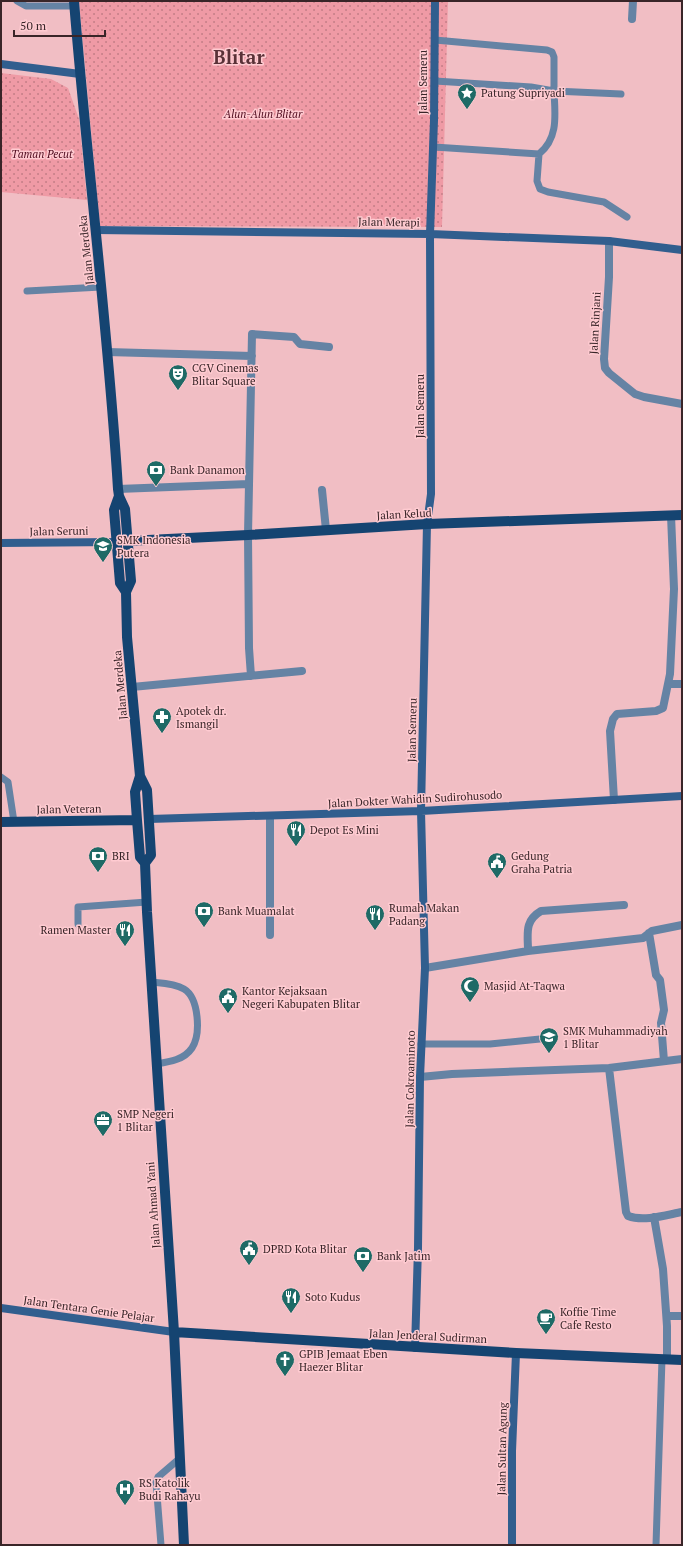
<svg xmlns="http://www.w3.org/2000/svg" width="683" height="1546" viewBox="0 0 683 1546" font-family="'PT Serif',serif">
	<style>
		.park { fill: url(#park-dots) }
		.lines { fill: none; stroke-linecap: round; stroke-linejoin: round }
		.lane { stroke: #6583a4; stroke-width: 7 }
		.street { stroke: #6583a4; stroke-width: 8 }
		.secondary { stroke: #315e8e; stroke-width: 8 }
		.primary { stroke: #154471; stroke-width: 10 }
		.labels { text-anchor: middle; stroke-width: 3; stroke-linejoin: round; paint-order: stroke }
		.street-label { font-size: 11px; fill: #392528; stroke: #ffcbd1 }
		.poi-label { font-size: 11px; fill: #392528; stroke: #ffcbd1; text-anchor: start }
		.park-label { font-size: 11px; font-style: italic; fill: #4f0a1d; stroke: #ffcbd1 }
		.town-label { font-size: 19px; font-weight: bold; fill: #5a3137; stroke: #ffcbd1 }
	</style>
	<defs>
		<pattern id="park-dots" width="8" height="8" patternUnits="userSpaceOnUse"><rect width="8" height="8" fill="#ef9aa5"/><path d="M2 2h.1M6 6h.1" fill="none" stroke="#c37d86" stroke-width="1.8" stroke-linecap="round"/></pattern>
	</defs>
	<rect width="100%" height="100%" fill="#f1bec4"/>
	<path class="park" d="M79,1h369l-6,226 -342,-1z
		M1,73l50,6 17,9 11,31 8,81 -86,-8z"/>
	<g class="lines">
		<path class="lane" d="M17,1l9,5h49
			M435,40l112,10 5,2 2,5v34l67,3
			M434,147l105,7c20,-16 16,-40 15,-63l-23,-4 -96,-6
			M539,154l-2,27 3,8 8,3 56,10 23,15
			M27,291l74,-4
			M1,777l7,5 6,40
			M78,924v-17l69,-5
			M151,982c10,1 23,1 33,7 15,9 17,45 8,59 -8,12 -23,14 -36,16
			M421,1044h69l50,-5
			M161,1545l-5,-63 2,-5 21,-18
			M656,1545l6,-186"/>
		<path class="street" d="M632,19l1,-18
			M609,241v36l-5,82 1,9 4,5 26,21 9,3 38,7
			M107,352l145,4
			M118,489l131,-5
			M322,490l4,40
			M251,676l-2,-28 -1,-113 4,-201 42,3 6,7 29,3
			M668,684h14
			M132,687l170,-16
			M614,800l-4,-69 3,-12 4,-5 39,-3 7,-3 7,-34 4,-85 -3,-74
			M649,933l7,42 4,5 4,30 -3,13 3,38
			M270,935v-119
			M528,951c0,-17 -4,-30 13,-40l83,-6
			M425,968l103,-17 115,-13 9,-7 30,-6
			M609,1068l17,144 2,4c16,6 38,-1 54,-4
			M420,1077l32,-3 157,-6 73,-9
			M654,1217l9,52 4,57v33
			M667,1316h15"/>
		<path class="secondary" d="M1,64l79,10
			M96,230l334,4 179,7 73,9
			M1,543l116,-1
			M149,819l272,-8 261,-15
			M1,1308l173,24
			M415,1348l3,-100 2,-171 5,-109 -4,-157 6,-287 4,-30 -1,-260 4,-114 1,-119
			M512,1545v-94l4,-98"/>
		<path class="primary" d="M74,1c13,163 34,325 44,488l1,7 6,13 6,72 -5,11 1,45 13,139 7,14 4,65 -6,8 2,49 27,420 10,213
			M119,496l-5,14 6,73 6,9
			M128,541l120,-6 179,-11 255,-9
			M140,776l-5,16 2,28 3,37 5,6
			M1,822l136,-2
			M174,1332l342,21 166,7"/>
	</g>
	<defs>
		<g id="sight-pin" transform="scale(1)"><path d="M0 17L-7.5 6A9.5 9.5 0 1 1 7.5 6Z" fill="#1e6a66" stroke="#ffcbd1"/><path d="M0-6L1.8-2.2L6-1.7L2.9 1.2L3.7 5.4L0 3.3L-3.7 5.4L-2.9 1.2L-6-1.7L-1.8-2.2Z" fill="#fff"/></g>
		<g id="theatre-pin" transform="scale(1)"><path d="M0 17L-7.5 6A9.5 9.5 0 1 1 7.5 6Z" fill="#1e6a66" stroke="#ffcbd1"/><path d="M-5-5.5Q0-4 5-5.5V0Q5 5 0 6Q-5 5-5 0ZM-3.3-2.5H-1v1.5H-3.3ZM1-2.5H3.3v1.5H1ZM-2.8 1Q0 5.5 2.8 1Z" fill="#fff"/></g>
		<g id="bank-pin" transform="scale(1)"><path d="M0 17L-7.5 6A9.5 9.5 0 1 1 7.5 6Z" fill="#1e6a66" stroke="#ffcbd1"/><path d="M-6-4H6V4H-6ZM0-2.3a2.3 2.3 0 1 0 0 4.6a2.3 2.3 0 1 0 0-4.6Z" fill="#fff"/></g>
		<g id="school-pin" transform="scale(1)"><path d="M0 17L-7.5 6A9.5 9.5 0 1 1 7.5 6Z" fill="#1e6a66" stroke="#ffcbd1"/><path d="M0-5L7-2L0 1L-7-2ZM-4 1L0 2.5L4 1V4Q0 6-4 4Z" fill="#fff"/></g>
		<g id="pharmacy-pin" transform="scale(1)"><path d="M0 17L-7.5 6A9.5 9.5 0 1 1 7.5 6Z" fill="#1e6a66" stroke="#ffcbd1"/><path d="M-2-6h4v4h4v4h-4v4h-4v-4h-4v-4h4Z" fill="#fff"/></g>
		<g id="restaurant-pin" transform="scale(1)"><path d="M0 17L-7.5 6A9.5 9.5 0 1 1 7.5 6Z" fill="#1e6a66" stroke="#ffcbd1"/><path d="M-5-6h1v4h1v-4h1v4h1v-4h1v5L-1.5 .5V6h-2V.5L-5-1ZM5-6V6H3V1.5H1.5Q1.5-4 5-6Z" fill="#fff"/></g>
		<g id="civic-pin" transform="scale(1)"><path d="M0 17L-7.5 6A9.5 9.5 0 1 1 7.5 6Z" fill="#1e6a66" stroke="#ffcbd1"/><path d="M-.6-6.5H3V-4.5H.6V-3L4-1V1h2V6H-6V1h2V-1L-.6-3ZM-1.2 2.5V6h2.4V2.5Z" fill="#fff"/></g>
		<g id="mosque-pin" transform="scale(1)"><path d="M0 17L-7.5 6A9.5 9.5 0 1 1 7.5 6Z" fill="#1e6a66" stroke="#ffcbd1"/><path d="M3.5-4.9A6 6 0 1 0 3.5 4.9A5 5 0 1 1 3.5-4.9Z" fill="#fff"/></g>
		<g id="office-pin" transform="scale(1)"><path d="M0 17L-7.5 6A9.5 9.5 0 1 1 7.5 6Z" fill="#1e6a66" stroke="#ffcbd1"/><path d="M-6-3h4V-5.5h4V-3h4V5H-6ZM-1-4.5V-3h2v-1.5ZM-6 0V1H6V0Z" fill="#fff"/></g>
		<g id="cafe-pin" transform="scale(1)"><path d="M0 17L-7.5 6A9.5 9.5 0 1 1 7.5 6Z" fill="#1e6a66" stroke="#ffcbd1"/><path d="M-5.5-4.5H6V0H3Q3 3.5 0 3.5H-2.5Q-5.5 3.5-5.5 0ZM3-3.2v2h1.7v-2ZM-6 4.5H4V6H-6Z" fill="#fff"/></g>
		<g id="church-pin" transform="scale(1)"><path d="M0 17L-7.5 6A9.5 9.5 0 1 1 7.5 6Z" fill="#1e6a66" stroke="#ffcbd1"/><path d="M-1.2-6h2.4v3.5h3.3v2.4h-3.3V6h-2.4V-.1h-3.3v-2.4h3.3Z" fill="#fff"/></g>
		<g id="hospital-pin" transform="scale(1)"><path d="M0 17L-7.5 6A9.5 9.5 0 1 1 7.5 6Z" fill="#1e6a66" stroke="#ffcbd1"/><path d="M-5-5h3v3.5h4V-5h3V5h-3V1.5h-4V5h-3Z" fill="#fff"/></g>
	</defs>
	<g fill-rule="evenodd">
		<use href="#sight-pin" x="467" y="93"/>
		<use href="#theatre-pin" x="178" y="374"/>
		<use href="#bank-pin" x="156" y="470"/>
		<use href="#school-pin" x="103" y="546"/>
		<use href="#pharmacy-pin" x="162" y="717"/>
		<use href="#restaurant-pin" x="296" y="830"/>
		<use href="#bank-pin" x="98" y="856"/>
		<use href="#civic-pin" x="497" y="862"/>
		<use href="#bank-pin" x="204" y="911"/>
		<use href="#restaurant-pin" x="375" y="914"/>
		<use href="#restaurant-pin" x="125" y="930"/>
		<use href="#mosque-pin" x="470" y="986"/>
		<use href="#civic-pin" x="228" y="997"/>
		<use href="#school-pin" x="549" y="1037"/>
		<use href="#office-pin" x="103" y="1120"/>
		<use href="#civic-pin" x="249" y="1249"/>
		<use href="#bank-pin" x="363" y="1256"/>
		<use href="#restaurant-pin" x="291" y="1297"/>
		<use href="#cafe-pin" x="546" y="1318"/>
		<use href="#church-pin" x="285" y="1360"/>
		<use href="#hospital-pin" x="125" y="1489"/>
	</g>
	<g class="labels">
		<g class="street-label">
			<text transform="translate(423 82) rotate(-90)" y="4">Jalan Semeru</text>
			<text transform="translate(389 222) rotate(1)" y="4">Jalan Merapi</text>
			<text transform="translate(86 250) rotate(-96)" y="4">Jalan Merdeka</text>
			<text transform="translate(595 323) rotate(-87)" y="4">Jalan Rinjani</text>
			<text transform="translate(420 406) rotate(-90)" y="4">Jalan Semeru</text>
			<text transform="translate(404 514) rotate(-3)" y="4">Jalan Kelud</text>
			<text transform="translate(59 531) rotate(-1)" y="4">Jalan Seruni</text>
			<text transform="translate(120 685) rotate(-95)" y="4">Jalan Merdeka</text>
			<text transform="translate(412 730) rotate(-89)" y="4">Jalan Semeru</text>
			<text transform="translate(415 799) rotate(-3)" y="4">Jalan Dokter Wahidin Sudirohusodo</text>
			<text transform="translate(69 809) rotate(-1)" y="4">Jalan Veteran</text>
			<text transform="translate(410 1079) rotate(-89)" y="4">Jalan Cokroaminoto</text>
			<text transform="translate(153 1205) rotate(-94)" y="4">Jalan Ahmad Yani</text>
			<text transform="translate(89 1309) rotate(8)" y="4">Jalan Tentara Genie Pelajar</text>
			<text transform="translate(428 1336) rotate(3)" y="4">Jalan Jenderal Sudirman</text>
			<text transform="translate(502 1449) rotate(-89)" y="4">Jalan Sultan Agung</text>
		</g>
		<g class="poi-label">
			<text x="481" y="97">Patung Supriyadi</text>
			<text x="192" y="372">CGV Cinemas<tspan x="192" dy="13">Blitar Square</tspan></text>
			<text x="170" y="474">Bank Danamon</text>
			<text x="117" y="544">SMK Indonesia<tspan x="117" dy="13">Putera</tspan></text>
			<text x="176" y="715">Apotek dr.<tspan x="176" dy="13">Ismangil</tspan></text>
			<text x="310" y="834">Depot Es Mini</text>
			<text x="112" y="860">BRI</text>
			<text x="511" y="860">Gedung<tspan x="511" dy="13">Graha Patria</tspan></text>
			<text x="389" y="912">Rumah Makan<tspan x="389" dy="13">Padang</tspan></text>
			<text x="218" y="915">Bank Muamalat</text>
			<text x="111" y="934" text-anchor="end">Ramen Master</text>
			<text x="484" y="990">Masjid At-Taqwa</text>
			<text x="242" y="995">Kantor Kejaksaan<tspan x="242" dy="13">Negeri Kabupaten Blitar</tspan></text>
			<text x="563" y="1035">SMK Muhammadiyah<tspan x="563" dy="13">1 Blitar</tspan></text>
			<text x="117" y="1118">SMP Negeri<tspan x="117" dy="13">1 Blitar</tspan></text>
			<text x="263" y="1253">DPRD Kota Blitar</text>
			<text x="377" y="1260">Bank Jatim</text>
			<text x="305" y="1301">Soto Kudus</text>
			<text x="560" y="1316">Koffie Time<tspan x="560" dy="13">Cafe Resto</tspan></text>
			<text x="299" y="1358">GPIB Jemaat Eben<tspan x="299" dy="13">Haezer Blitar</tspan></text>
			<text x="139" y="1487">RS Katolik<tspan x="139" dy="13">Budi Rahayu</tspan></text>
		</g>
		<g class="park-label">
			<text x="263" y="118">Alun-Alun Blitar</text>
			<text x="42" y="158">Taman Pecut</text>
		</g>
		<g class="town-label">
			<text x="239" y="64">Blitar</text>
		</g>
	</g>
	<rect width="683" height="1546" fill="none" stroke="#392528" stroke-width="4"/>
	<path d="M14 30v6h91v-6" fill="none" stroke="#392528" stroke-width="2"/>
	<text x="20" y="30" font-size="12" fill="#392528" stroke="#ffcbd1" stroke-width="3" paint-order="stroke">50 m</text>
</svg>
